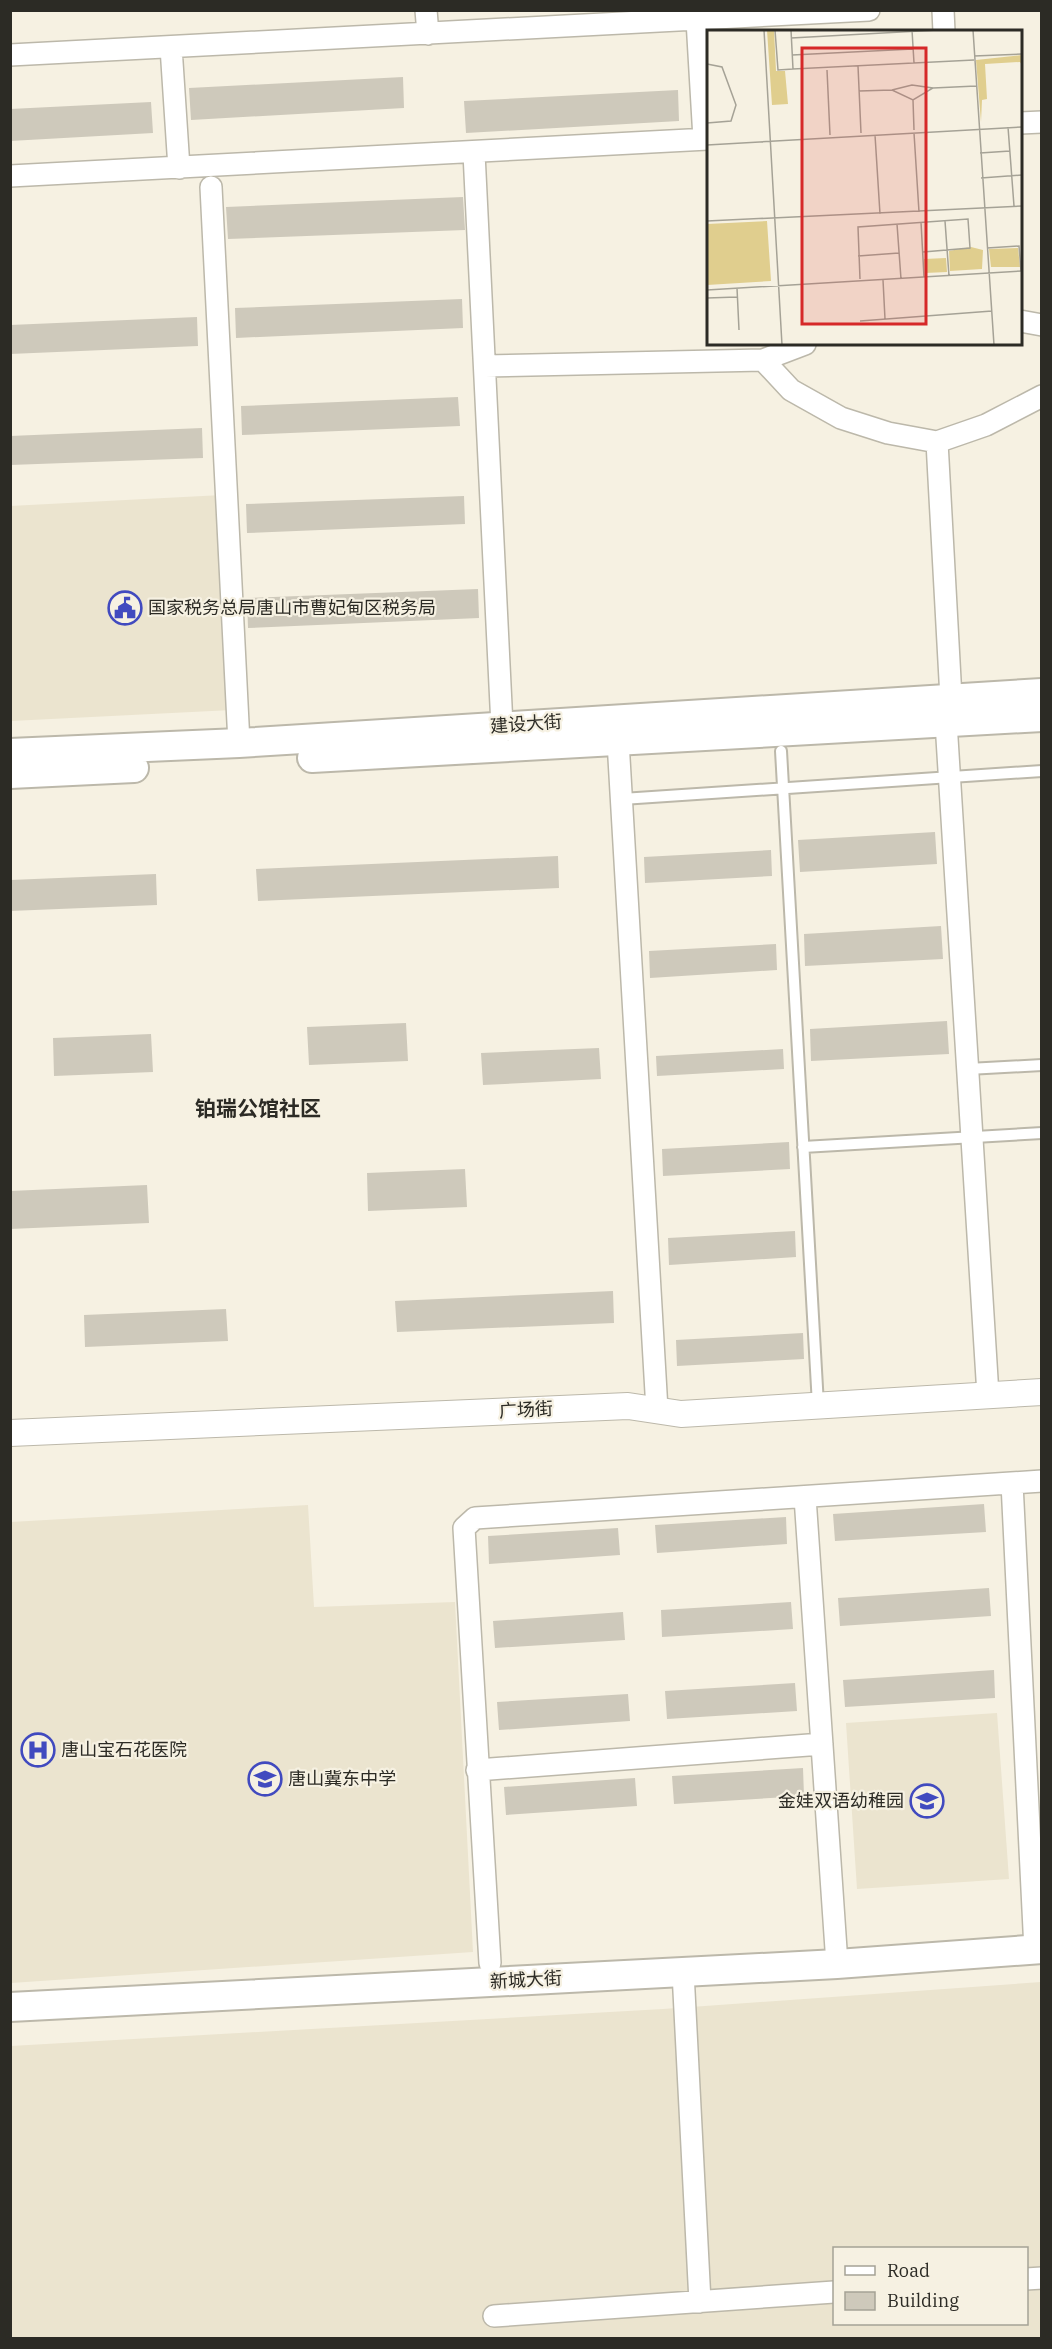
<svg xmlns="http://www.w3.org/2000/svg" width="1052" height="2349" viewBox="0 0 1052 2349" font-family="'IBM Plex Serif','Noto Sans SC',serif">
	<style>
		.built { fill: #ebe4cf; fill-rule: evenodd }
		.building { fill: #cec9bb }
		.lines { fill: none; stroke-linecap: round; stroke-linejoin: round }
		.service-casing { stroke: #bcb8aa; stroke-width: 14 }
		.minor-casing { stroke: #bcb8aa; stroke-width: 24 }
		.tertiary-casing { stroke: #bcb8aa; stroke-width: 28 }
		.secondary-casing { stroke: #bcb8aa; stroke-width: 32 }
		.service { stroke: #fff; stroke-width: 10 }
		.minor { stroke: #fff; stroke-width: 21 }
		.tertiary { stroke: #fff; stroke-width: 26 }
		.secondary { stroke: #fff; stroke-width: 28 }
		.labels { text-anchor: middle; stroke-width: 4.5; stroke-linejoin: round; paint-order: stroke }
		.poi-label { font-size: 18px; fill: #2c2b25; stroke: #f6f1e2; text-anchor: start }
		.street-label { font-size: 18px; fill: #2c2b25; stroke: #f6f1e2 }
		.quarter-label { font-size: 21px; font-weight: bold; fill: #2c2b25; stroke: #f6f1e2 }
		.inset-road { fill: none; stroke: #a5a296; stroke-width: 1.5 }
		.view { fill: #d62828; fill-opacity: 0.15; stroke: #d62828; stroke-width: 3 }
		.inset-edge { fill: none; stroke: #2c2b25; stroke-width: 3 }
	</style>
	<rect width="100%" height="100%" fill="#f6f1e2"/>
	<path class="built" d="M222,495l10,215 -221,11 -1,-215z
		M308,1505l6,102 141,-5 18,350 -462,31v-461z
		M997,1713l12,166 -152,10 -11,-166z
		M1041,1982v356h-1030v-292l652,-37zM834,2248h192v76h-192z"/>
	<path class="building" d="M403,77l1,31 -213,12 -2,-32z
		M678,90l1,31 -213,12 -2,-32z
		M151,102l2,31 -143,8v-32z
		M463,197l2,33 -237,9 -2,-32z
		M462,299l1,29 -227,10 -1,-30z
		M197,317l1,29 -188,8v-29z
		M458,397l2,29 -218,9 -1,-29z
		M202,428l1,30 -193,7v-29z
		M464,496l1,28 -218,9 -1,-29z
		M478,589l1,29 -231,10 -1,-30z
		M935,832l2,32 -137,8 -2,-32z
		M771,850l1,26 -127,7 -1,-26z
		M558,856l1,32 -301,13 -2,-32z
		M156,874l1,31 -147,6v-31z
		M941,926l2,33 -138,7 -1,-32z
		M776,944l1,26 -127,8 -1,-27z
		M947,1021l2,33 -138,7 -1,-32z
		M406,1023l2,38 -99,4 -2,-38z
		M151,1034l2,38 -99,4 -1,-38z
		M599,1048l2,31 -118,6 -2,-32z
		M783,1049l1,20 -127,7 -1,-20z
		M789,1142l1,27 -127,7 -1,-27z
		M465,1169l2,38 -99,4 -1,-38z
		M147,1185l2,38 -139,6v-38z
		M795,1231l1,26 -127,8 -1,-27z
		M613,1291l1,32 -217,9 -2,-31z
		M226,1309l2,32 -143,6 -1,-32z
		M803,1333l1,26 -127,7 -1,-26z
		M984,1504l2,28 -151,9 -2,-27z
		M786,1517l1,27 -130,9 -2,-28z
		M618,1528l2,27 -131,9 -1,-28z
		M989,1588l2,28 -151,10 -2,-28z
		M791,1602l2,27 -131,8 -1,-27z
		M623,1612l2,28 -130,8 -2,-27z
		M994,1670l1,28 -150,9 -2,-27z
		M795,1683l2,28 -130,8 -2,-28z
		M628,1694l2,27 -131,9 -2,-28z
		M803,1768l1,28 -130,8 -2,-28z
		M635,1778l2,28 -131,9 -2,-28z"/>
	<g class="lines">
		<g class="service-casing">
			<path id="service" d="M781,751l37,654
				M622,799l420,-28
				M968,1069l74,-4
				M803,1147l239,-14"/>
		</g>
		<g class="minor-casing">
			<path id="minor" d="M426,10l2,24
				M943,10l1,22
				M697,20l7,119
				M171,47l8,121
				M10,55l859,-45
				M1020,123l22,-1
				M474,153l28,573
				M10,176l698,-37
				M211,187l28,556
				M1020,321l22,4
				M763,360l42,-16
				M485,366l278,-6 28,30 50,28 47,15 49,9 49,-17 56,-29
				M937,442l14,256
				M946,722l42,673
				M618,741l39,669
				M1012,1483l23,467
				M805,1497l32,467
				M477,1770l345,-26
				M490,1963l-26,-435 11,-10 567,-37
				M683,1972l17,330
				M1026,2279l16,-1
				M494,2316l340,-24"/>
		</g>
		<g class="tertiary-casing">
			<path id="tertiary" d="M10,1433l618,-27 53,8 361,-22"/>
		</g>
		<g class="secondary-casing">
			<path id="secondary" d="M10,753l229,-10 803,-50
				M312,758l730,-41
				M10,774l124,-6
				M10,2007l827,-43 205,-15"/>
		</g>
		<use href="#service" class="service"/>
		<use href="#minor" class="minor"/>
		<use href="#tertiary" class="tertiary"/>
		<use href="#secondary" class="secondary"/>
	</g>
	<defs>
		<g id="civic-ring" transform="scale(1.725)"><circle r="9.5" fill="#f6f1e2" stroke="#414abf" stroke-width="1.5"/><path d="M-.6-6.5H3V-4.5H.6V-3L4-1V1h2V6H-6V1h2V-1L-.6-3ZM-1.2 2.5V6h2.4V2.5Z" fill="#414abf"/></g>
		<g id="hospital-ring" transform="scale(1.725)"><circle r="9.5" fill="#f6f1e2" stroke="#414abf" stroke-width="1.5"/><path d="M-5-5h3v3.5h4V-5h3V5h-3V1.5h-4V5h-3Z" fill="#414abf"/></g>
		<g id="school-ring" transform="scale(1.725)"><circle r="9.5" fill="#f6f1e2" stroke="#414abf" stroke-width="1.5"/><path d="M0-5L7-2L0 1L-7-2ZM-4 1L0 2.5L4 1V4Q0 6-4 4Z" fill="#414abf"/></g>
	</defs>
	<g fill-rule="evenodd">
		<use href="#civic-ring" x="125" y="608"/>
		<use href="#hospital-ring" x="38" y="1750"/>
		<use href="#school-ring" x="265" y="1779"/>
		<use href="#school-ring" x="927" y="1801"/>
	</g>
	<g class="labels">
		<g class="poi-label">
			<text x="148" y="614">国家税务总局唐山市曹妃甸区税务局</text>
			<text x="61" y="1756">唐山宝石花医院</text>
			<text x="288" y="1785">唐山冀东中学</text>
			<text x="904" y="1807" text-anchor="end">金娃双语幼稚园</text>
		</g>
		<g class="street-label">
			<text transform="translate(526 724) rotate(-4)" y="6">建设大街</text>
			<text transform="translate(526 1410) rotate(-3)" y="6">广场街</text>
			<text transform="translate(526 1980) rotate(-3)" y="6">新城大街</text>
		</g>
		<g class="quarter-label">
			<text x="258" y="1116">铂瑞公馆社区</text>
		</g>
	</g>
	<g transform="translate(707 30)">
		<rect width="315" height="315" fill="#f6f1e2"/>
		<path d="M60,0h7l2,41h9l3,33 -16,1zM315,25v10l-2,-3 -35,2 2,35 -5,1 -1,22 -5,-62zM60,191l4,60 -64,4v-61zM264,217l12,3 -1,19 -32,2 -1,-20zM311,218l2,19h-29l-2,-18zM239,228l1,14 -22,1 -1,-14z" fill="#e0ce8e"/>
		<path class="inset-road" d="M57,0l18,315M68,0l3,40 15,-1M84,0l2,39 181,-9M205,0l2,33M266,0l21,315M84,8l147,-8M85,25l121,-6M267,26l48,-2M0,34l15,3 14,38 -5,16 -24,2M151,36l3,67M120,40l3,65M226,58l43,-2M152,61l33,-1 21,10 20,-12 -21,-3 -20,5M206,70l1,30M301,97l6,79M207,103l5,79M168,105l5,79M0,115l315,-18M273,123l30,-2M274,148l41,-3M0,191l315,-15M238,191l4,55M214,192l3,55M190,194l4,55M280,218l32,-2 2,25M151,226l41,-3M153,249l-2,-52 110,-8 2,29 -47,4M176,250l2,39M30,258l2,42M0,260l315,-19M0,268l30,-1M153,291l132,-10"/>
		<path class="view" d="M95,18h124v276h-124z"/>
		<rect width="315" height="315" class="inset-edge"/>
	</g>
	<rect width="1052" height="2349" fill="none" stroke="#2c2b25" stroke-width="24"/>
	<rect x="833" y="2247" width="195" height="78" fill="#f6f1e2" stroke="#a5a296" stroke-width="1.5"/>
	<rect x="845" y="2266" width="30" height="9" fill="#ffffff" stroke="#a5a296" stroke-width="1.5"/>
	<text x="887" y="2277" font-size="18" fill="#2c2b25">Road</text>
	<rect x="845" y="2292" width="30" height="18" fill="#cec9bb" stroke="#a5a296" stroke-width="1.5"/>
	<text x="887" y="2307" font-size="18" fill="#2c2b25">Building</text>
</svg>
